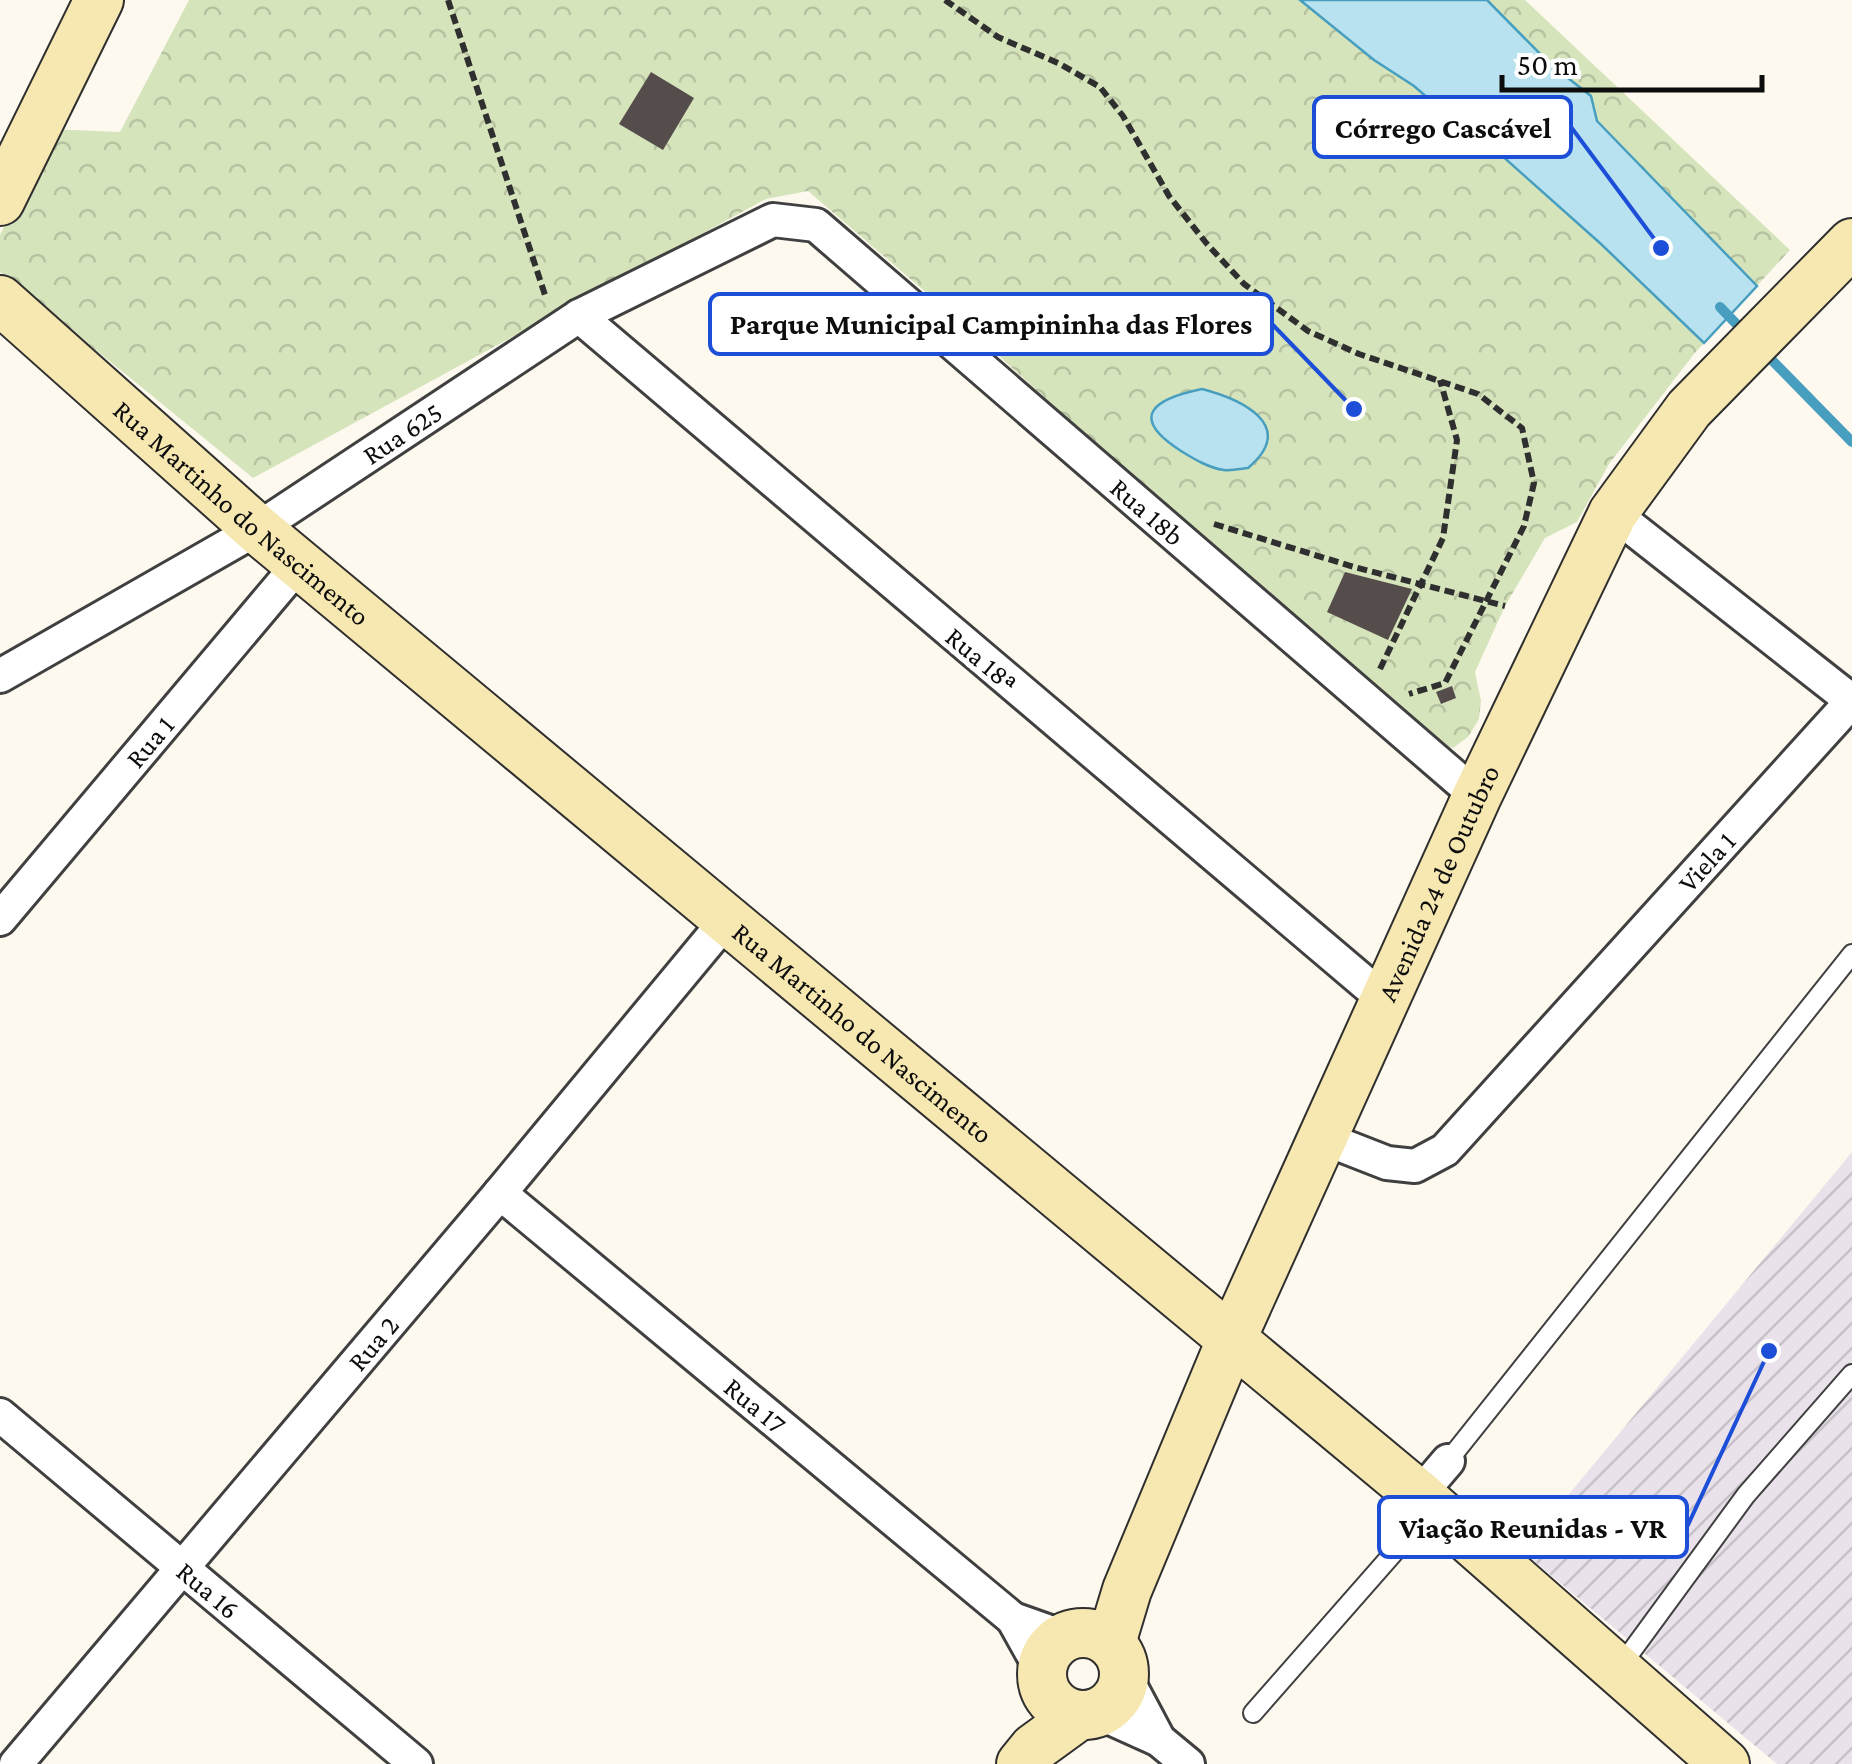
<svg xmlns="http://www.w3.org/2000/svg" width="1852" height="1764" viewBox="0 0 1852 1764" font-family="'Crimson Pro',serif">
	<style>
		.industrial { fill: url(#industrial-furrows) }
		.park { fill: url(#park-crowns) }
		.water { fill: #b9e2f0; stroke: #479ebf; stroke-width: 2.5 }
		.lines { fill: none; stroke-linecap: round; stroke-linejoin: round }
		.stream { stroke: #479ebf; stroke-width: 10 }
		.building { fill: #554d4b }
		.lane-casing { stroke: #404040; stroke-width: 22 }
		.street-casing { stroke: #404040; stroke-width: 38 }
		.secondary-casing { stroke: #2f2f2f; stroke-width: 52 }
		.path { stroke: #2f2f2f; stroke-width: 6; stroke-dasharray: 10 5; stroke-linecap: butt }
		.lane { stroke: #fff; stroke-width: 18 }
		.street { stroke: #fff; stroke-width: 32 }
		.secondary { stroke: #f7e7b1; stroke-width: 48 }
		.labels { text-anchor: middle; stroke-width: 10; stroke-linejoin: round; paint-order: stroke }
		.street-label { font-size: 28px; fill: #0d0d0d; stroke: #fff }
		.leader { fill: none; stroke: #1d4ed8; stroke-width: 4 }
		.callout-dot { fill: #1d4ed8; stroke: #fff; stroke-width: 4 }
		.callout { fill: #fff; stroke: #1d4ed8; stroke-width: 4 }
		.callout-label { font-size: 30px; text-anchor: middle; font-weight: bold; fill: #0d0d0d }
	</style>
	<defs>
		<pattern id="industrial-furrows" width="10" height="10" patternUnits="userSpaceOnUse" patternTransform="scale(2.5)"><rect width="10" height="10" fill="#e9e2eb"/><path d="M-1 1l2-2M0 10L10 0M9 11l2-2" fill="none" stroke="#c7c1c8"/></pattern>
		<pattern id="park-crowns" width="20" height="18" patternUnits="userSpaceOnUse" patternTransform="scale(2.5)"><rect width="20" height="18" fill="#d6e4bc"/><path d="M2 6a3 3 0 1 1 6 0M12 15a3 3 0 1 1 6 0" fill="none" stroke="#b6c2a0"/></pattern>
	</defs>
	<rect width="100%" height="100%" fill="#fdf9ef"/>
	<path class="industrial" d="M1852,1152v612h-75l-255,-213z"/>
	<path class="park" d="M189,0h1336l265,250 -96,104 -85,110 -32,58 -32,16 -40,68 -30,66 6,29 -2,18 -11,18 -15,11 -20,-7 -268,-233 -179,-164 -178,-153 -42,8 -513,279 -253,-206v-37l50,-106 70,3z"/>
	<path class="water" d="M1300,0h187l63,64 41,32 6,25 160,165 -53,57 -103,-99 -111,-99 -37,-25 -39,-34 -40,-26z
		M1202,389c38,10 97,36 46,79 -8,1 -17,3 -24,2 -15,-2 -30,-11 -43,-19 -53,-34 -28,-52 21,-62z"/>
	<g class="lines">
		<path class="stream" d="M1720,307l26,27
			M1762,350l90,92"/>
	</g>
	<path class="building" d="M651,72l43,26 -31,52 -44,-26z
		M1345,572l67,17 -24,51 -61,-28z
		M1452,686l4,12 -15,6 -5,-12z"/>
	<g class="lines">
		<g class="lane-casing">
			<path id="lane" d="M1448,1461l404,-507
				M1620,1667l126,-172 106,-121
				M1253,1713l180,-205"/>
		</g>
		<g class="street-casing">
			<g id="street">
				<path d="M579,316l806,684"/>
				<path id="s1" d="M0,676l257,-147 322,-213 194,-96 43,5 661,571"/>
				<path id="s2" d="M0,919l299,-355"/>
				<path id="s3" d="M1323,1138l64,25 28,3 30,-16 407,-449 -239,-188"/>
				<path id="s4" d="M500,1193l513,426 51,18"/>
				<path id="s5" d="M0,1415l416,349"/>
				<path d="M1419,1495l29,-34"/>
				<path d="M1013,1619l28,50"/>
				<path d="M1125,1676l34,64"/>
				<path d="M1099,1713l60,27 29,24"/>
				<path id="s6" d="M16,1764l484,-571 228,-275"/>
			</g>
		</g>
		<g class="secondary-casing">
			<g id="secondary">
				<path d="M0,201l99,-201"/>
				<path id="s7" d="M0,300l257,229 1162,966 306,269"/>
				<circle cx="1083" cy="1674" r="41"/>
				<path id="s8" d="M1111,1643l16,-53 105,-252 245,-542 136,-283 76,-104 163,-166"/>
				<path d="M1021,1764l13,-16 44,-32"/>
			</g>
		</g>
		<path class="path" d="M448,0l98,298
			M945,0l53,37 62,27 40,23 23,29 46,80 38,48 37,40 64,47 51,23 119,40 44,34 12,55 -10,43 -79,157 -36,11
			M1214,524l140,43 151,39
			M1380,669l63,-131 14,-98 -17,-60"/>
		<use href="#lane" class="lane"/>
		<use href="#street" class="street"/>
		<use href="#secondary" class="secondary"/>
	</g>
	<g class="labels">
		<g class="street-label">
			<text dy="10" stroke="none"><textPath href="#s1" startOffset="470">Rua 625</textPath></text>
			<text dy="10" stroke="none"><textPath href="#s1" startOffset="1380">Rua 18b</textPath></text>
			<text dy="10" stroke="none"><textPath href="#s7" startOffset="322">Rua Martinho do Nascimento</textPath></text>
			<text transform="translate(982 659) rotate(40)" y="10">Rua 18ª</text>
			<text dy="10" stroke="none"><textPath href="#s2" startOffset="232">Rua 1</textPath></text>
			<text dy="10" stroke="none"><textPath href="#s3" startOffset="520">Viela 1</textPath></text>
			<text dy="10" stroke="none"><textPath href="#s8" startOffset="828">Avenida 24 de Outubro</textPath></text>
			<text dy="10" stroke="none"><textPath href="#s7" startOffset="1132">Rua Martinho do Nascimento</textPath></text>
			<text dy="10" stroke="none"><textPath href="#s6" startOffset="552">Rua 2</textPath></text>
			<text dy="10" stroke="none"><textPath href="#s4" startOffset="332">Rua 17</textPath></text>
			<text dy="10" stroke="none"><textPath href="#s5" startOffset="272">Rua 16</textPath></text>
		</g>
	</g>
	<path class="leader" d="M1661 248L1571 127M1354 409L1272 324M1769 1351L1687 1527"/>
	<g class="callout-dot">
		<circle cx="1661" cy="248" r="10"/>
		<circle cx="1354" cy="409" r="10"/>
		<circle cx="1769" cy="1351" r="10"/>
	</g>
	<g class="callout">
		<rect x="1314" y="97" width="257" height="60" rx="10"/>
		<rect x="710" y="294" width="562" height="60" rx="10"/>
		<rect x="1379" y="1497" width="308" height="60" rx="10"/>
	</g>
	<g class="callout-label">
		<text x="1443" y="138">Córrego Cascável</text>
		<text x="991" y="334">Parque Municipal Campininha das Flores</text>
		<text x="1533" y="1538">Viação Reunidas - VR</text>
	</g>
	<path d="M1502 75v15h260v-15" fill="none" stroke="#0d0d0d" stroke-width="5"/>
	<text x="1517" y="75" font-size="30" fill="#0d0d0d" stroke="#ffffff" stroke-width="8" paint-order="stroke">50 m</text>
</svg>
